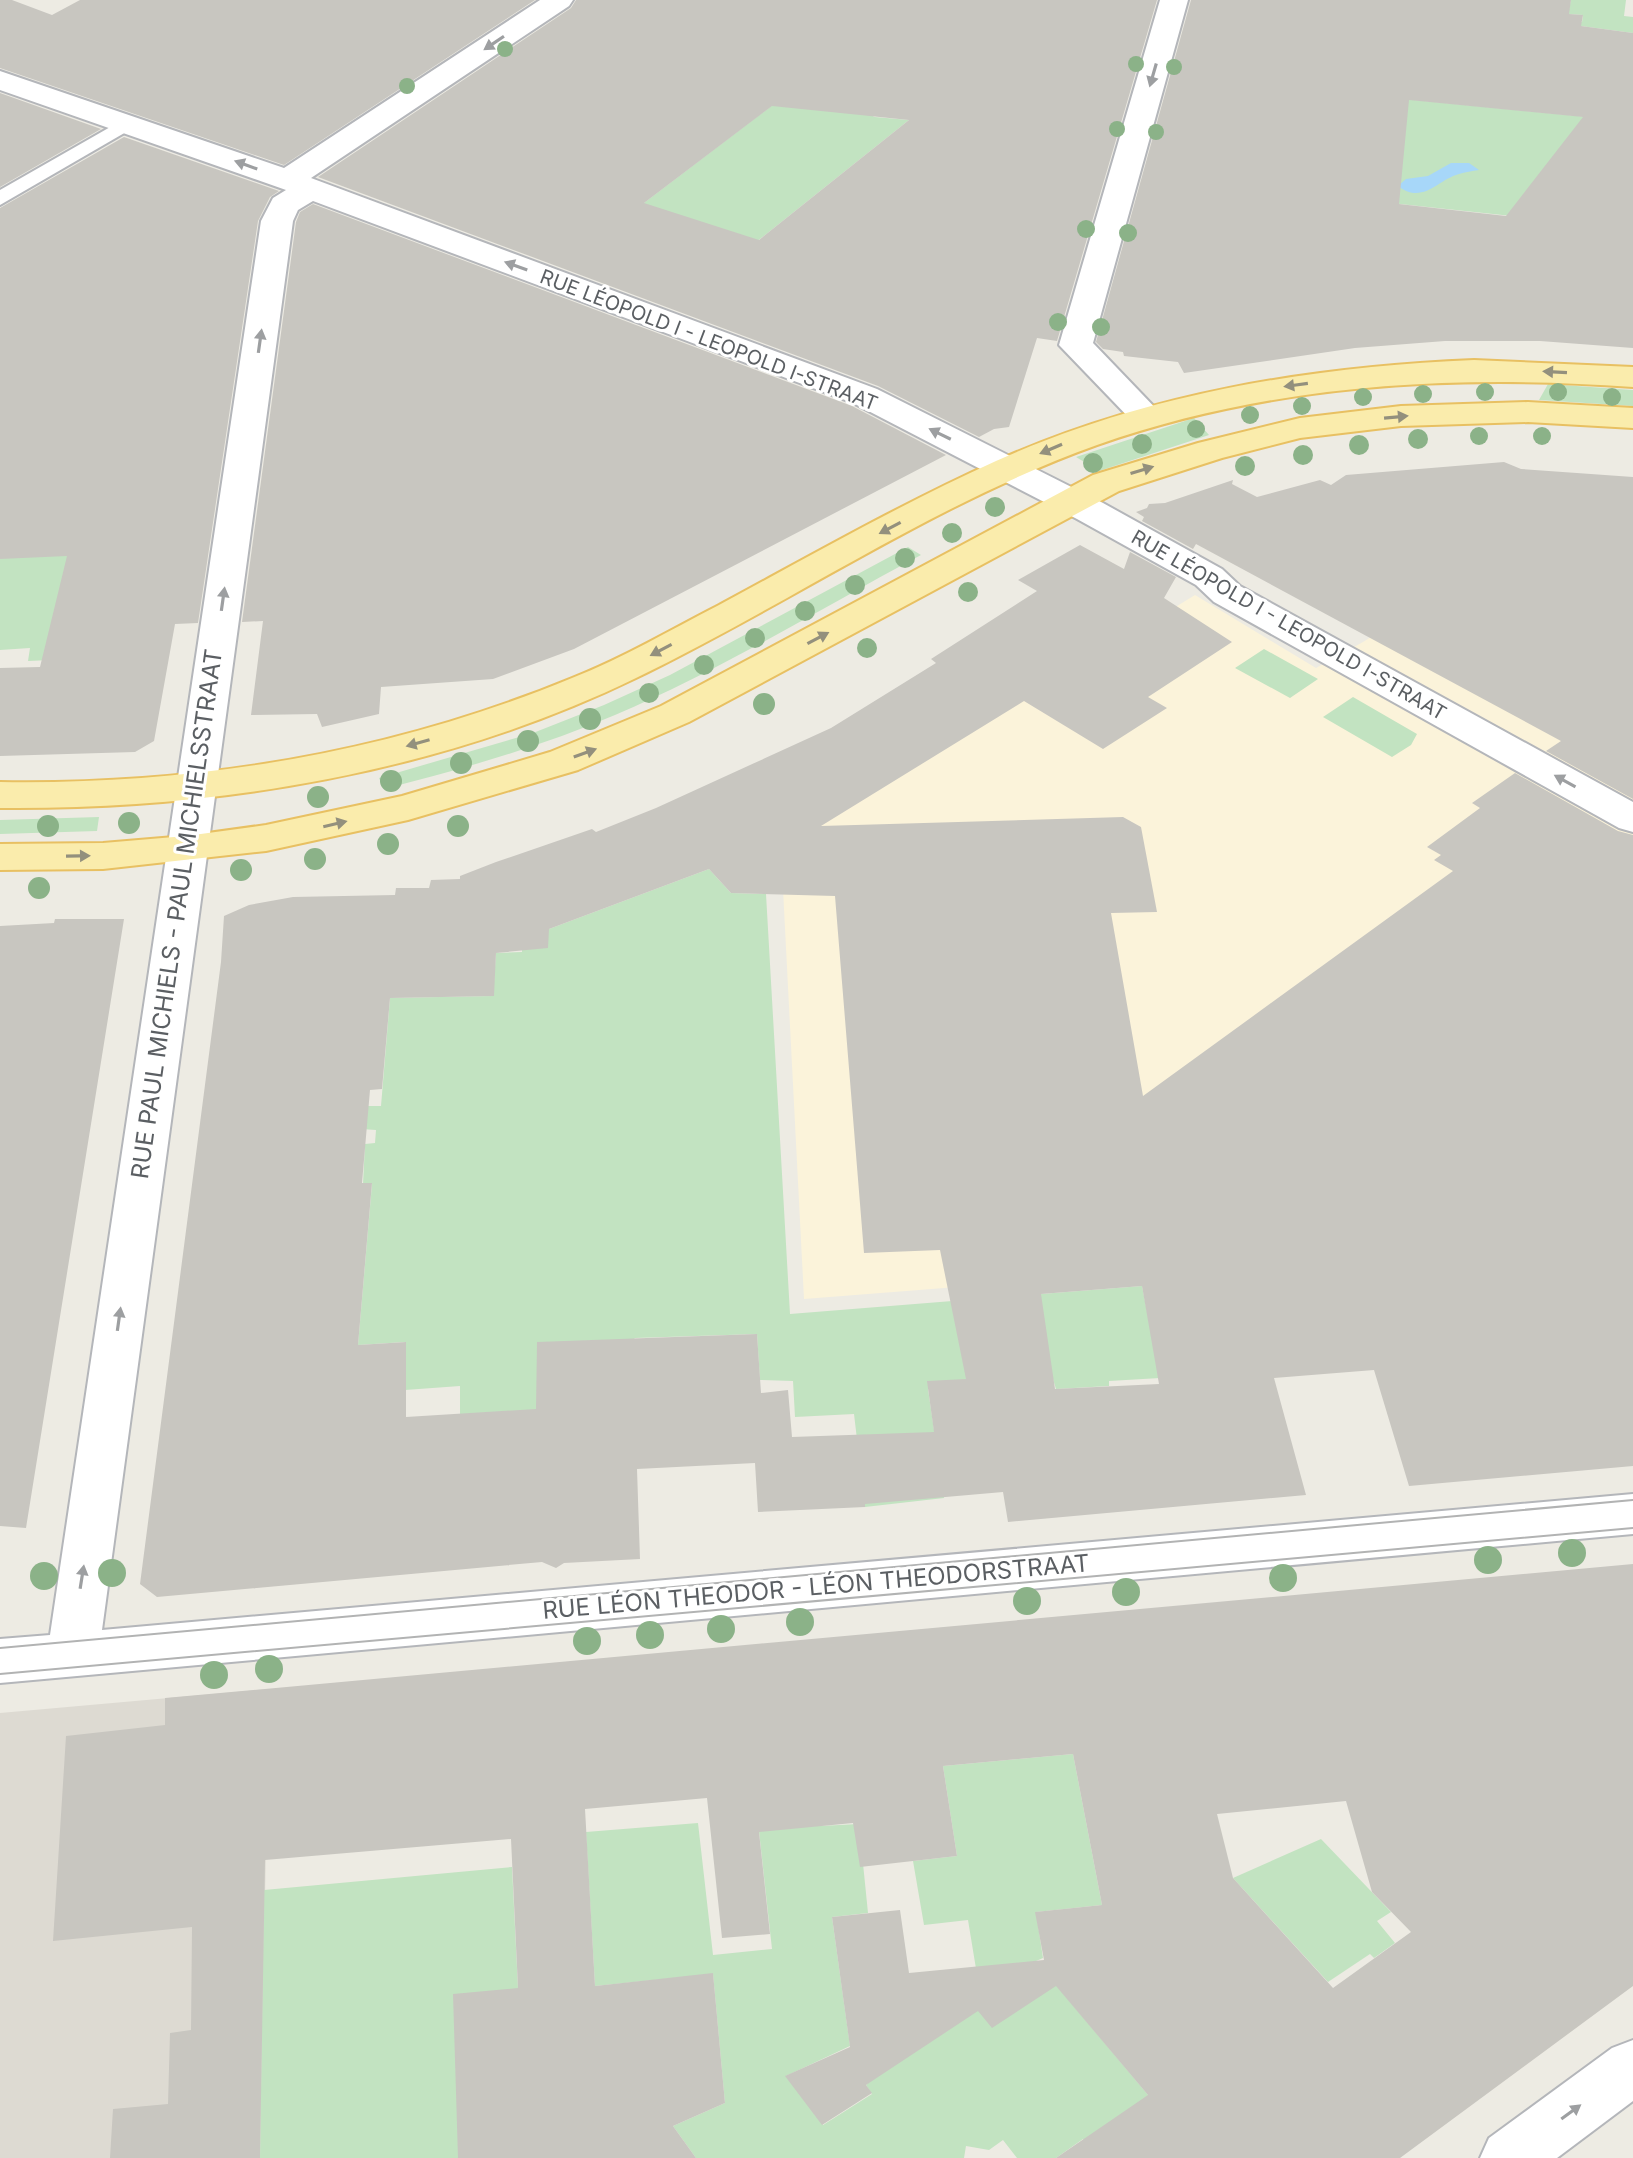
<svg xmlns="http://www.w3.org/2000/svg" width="1633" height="2158" viewBox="0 0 1633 2158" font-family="Inter,sans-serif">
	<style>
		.commercial { fill: #fbf3da }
		.education { fill: #dddad2 }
		.green { fill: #c2e3c1 }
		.water { fill: #a7d7f9 }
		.building { fill: #c8c6c0; fill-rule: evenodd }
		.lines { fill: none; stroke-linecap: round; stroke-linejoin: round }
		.lane-casing { stroke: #b4b6ba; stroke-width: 4 }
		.street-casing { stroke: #b4b6ba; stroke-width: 4 }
		.primary-casing { stroke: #e8c062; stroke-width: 4 }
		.lane { fill: #fff; fill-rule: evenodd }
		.street { fill: #fff; fill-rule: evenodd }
		.primary { fill: #faecac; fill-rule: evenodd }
		.tram { stroke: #b2b3b3; stroke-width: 2 }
		.tree { fill: #8bb288 }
		.oneway { fill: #9d9fa1 }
		.oneway2 { fill: #93907d }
		.labels { text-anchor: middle; stroke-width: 6; stroke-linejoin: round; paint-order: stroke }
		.far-street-label { font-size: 20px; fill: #5b5f63; stroke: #fff }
		.street-label { font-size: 24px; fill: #5b5f63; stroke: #fff }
	</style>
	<rect width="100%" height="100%" fill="#edebe3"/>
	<path class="commercial" d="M1510,550l123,52v777l-370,-116 -459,36 -23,-449 414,-255 121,73 47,-26z"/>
	<path class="education" d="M269,1689l-9,469h-260v-445z"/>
	<path class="green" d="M1571,0h55l-2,16 9,1v16l-67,-9 16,-2 1,-7 -15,-1z
		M799,85l76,32 34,3 -159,127 -118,-35z
		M1263,85l335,33 -77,99 -149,-16z
		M1548,384l85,6v16l-94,-6z
		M1194,418l15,17 -110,36 -23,-14z
		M74,530l21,128 -67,3 2,-13 -30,2v-91z
		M908,547l13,8c-101,54 -200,115 -306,160 -75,32 -153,54 -231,74l-5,-11 154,-45 71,-28 66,-30z
		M1264,649l54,30 -28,19 -55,-30z
		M1353,697l64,37 -6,11 -19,12 -69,-40z
		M99,817l-2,14 -97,3v-14z
		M709,869l22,24 35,1 24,420 352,-28 18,92 -51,3v5l-53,3 -3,-10 -125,10 16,109 -79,9 -11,-93 -59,3 -2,-36 -33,-1 -3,-46 -122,4 -98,108 -77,6v-66l-55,4v-48l-47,3 14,-161h-9l2,-40 10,-1 1,-13 -15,-1 3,-23h17l9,-108 103,-2 3,-43 26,-1v-3l27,-20z
		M1073,1754l29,151 -66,7 7,46 -7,3 123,147 -64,46 -12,-15 -27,19h-39l-14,-18 -14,10 -23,-4 -2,12h-268l-23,-32 52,-23 -12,-129 -118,12 -9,-154 112,-9 15,132 59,-6 -17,-154 65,31 39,-2 9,89 -36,4 18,129 -64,30 37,49 49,-31 -6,-9 113,-98 -11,-67 -44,5 -11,-64 44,-5 -14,-90z
		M1321,1839l70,73 -14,9 18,22 -21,15 -4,-4 -42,28 -95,-104z
		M512,1867l6,121 -60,170h-198l4,-268z"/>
	<path class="water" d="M1451,163h18l10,7c-7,1 -14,2 -20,4 -22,6 -36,31 -61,12l8,-7 22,-3z"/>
	<path class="building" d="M0,0h12l40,15 28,-15h455l-251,165 -284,-97z
		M576,0h581l-100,341 -20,-3 -28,89 -15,2 -15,8 -101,-51 -560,-209 253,-169zM772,106l137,14 -150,120 -115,-37z
		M1191,0h380l-2,14 14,1 -2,11 52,7v315l-93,-7h-95l-90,7 -171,25 -6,-11 -54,-6 -1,-4 -20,-3 -7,-7zM1409,100l174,17 -77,99 -107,-12z
		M0,93l101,36 -101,58z
		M124,137l155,54 -9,6 -12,24 -60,402 -23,1 -21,117 -19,11 -135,4v-88l40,-1 27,-111 -67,3v-351z
		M313,204l539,202 94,49 -372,194 -81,30 -112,8 -2,27 -57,13 -5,-13 -66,1 12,-94 -21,1 54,-400 4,-10z
		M1504,462l17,7 112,8v322l-87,-48 15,-10 -365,-197 -3,5 -51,-28 2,-4 -8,-5 11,-4 2,-4 16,-1 68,-23 -1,4 25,13 63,-17 11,5 15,-10z
		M1080,545l44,24 6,-17 46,25 -12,21 68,44 -84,55 19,11 -64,41 -79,-48 -203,125 302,-9 18,10 16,85 -46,1 32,183 310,-225 -19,-11 7,-5 -14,-8 53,-39 -8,-5 43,-30 103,58 15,4v631l-224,20 -35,-116 -100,8 32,117 -298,27 -5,-30 -138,12v3l-107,5 -3,-49 -118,6 3,90 -76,4 -8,5 -14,-6 -385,35 -17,-13 81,-622 3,-46 25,-11 44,-8 102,-2 1,-7h33l2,-8 29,-1v-3l36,-14 96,-33 4,3 60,-24 175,-80 105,-65 -5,-4 106,-68 -19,-11zM709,869l22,24 104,3 29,357 76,-3 26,129 -39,2 7,51 -142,5 -4,-47 -27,3 -4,-59 -220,8 -1,67 -130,8v-75l-48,3 14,-162h-10l8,-93 12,-1 8,-91 104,-2 2,-43 52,-5 1,-19zM1142,1286l17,98 -104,5 -14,-95z
		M55,919h69l-98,609 -26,-2v-600l54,-3z
		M1633,1564v422l-233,172h-344l92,-63 -92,-109 -64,42 -14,-17 -112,74 6,8 -50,32 -37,-49 65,-29 -18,-130 68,-7 9,63 135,-13 -9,-48 67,-7 -29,-151 -130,12 14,90 -97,11 -7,-44 -94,9 11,102 -48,4 -15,-140 -122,11 10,177 118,-13 12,130 -52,23 23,32h-238l-5,-164 65,-6 -7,-149 -246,21 -5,298h-150l3,-49 55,-5 2,-71 21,-3 1,-103 -139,14 13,-205 99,-11v-27zM1346,1801l26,91 39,40 -78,56 -100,-110 -16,-64z"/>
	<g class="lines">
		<g class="lane-casing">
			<path id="lane" d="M126,118l10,6 -3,4 -133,77v-15z"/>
		</g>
		<g class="street-casing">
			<path id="street" d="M540,0h33l-4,6 -258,172 566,211 226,114 119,66 18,17 393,216v30l-14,-4 -405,-226 -18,-17 -119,-66 -224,-116 -540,-202 -15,9 -5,11 -191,1409 1531,-136v40l-1633,149v-44l50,-4 211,-1414 12,-23 13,-8 -286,-100v-19l284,97z
				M1160,0h28l-95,343 71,74 -5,7 -12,3 -12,-3 -76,-79z
				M1633,2040v61l-76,57h-77l9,-20 123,-90z"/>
		</g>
		<g class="primary-casing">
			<path id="primary" d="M1474,360l159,7v20c-182,-13 -362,-3 -536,58 -162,58 -306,158 -461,233 -195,95 -420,132 -636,130v-26c196,3 390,-29 572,-104 51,-20 98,-48 147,-73 91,-49 182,-101 277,-144 152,-68 314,-94 478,-101z
				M1528,402l105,6v20l-105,-6 -127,4 -101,12 -78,20 -103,33 -430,231 -111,48 -170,50 -142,31 -163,18 -103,1v-26l103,-1 83,-7 80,-11 136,-29 148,-44 111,-46 432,-231 105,-32 102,-25 101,-12z"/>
		</g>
		<use href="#lane" class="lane"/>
		<use href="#street" class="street"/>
		<use href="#primary" class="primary"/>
		<path class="tram" d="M0,1648l1633,-148
			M0,1674l1633,-146"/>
	</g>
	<g class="tree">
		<circle cx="505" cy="49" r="8"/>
		<circle cx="1136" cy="64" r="8"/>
		<circle cx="1174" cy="67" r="8"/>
		<circle cx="407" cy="86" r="8"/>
		<circle cx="1117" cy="129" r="8"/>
		<circle cx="1156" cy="132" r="8"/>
		<circle cx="1086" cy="229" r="9"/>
		<circle cx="1128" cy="233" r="9"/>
		<circle cx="1058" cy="322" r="9"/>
		<circle cx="1101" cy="327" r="9"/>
		<circle cx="1485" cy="392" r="9"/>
		<circle cx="1558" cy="392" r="9"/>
		<circle cx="1423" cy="394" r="9"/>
		<circle cx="1363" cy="397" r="9"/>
		<circle cx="1612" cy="397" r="9"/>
		<circle cx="1302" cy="406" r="9"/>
		<circle cx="1250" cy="415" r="9"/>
		<circle cx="1196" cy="429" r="9"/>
		<circle cx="1479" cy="436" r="9"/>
		<circle cx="1542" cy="436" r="9"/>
		<circle cx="1418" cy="439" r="10"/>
		<circle cx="1142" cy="444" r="10"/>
		<circle cx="1359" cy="445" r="10"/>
		<circle cx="1303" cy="455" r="10"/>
		<circle cx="1093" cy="463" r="10"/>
		<circle cx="1245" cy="466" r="10"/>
		<circle cx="995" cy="507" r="10"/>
		<circle cx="952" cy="533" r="10"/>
		<circle cx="905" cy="558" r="10"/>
		<circle cx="855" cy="585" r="10"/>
		<circle cx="968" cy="592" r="10"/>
		<circle cx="805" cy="611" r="10"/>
		<circle cx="755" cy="638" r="10"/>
		<circle cx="867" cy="648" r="10"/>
		<circle cx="704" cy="665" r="10"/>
		<circle cx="649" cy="693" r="10"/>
		<circle cx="764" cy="704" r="11"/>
		<circle cx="590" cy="719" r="11"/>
		<circle cx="528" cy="741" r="11"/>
		<circle cx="461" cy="763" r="11"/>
		<circle cx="391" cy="781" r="11"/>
		<circle cx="318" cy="797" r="11"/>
		<circle cx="129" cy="823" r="11"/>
		<circle cx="48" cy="826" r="11"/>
		<circle cx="458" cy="826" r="11"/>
		<circle cx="388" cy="844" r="11"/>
		<circle cx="315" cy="859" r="11"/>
		<circle cx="241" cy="870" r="11"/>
		<circle cx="39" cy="888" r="11"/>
		<circle cx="1572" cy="1553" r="14"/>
		<circle cx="1488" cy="1560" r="14"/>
		<circle cx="112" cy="1573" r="14"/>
		<circle cx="44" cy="1576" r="14"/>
		<circle cx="1283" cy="1578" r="14"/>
		<circle cx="1126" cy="1592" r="14"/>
		<circle cx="1027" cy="1601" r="14"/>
		<circle cx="800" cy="1622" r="14"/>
		<circle cx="721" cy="1629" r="14"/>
		<circle cx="650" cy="1635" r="14"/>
		<circle cx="587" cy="1641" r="14"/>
		<circle cx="269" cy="1669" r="14"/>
		<circle cx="214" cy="1675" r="14"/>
	</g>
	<defs><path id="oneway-solid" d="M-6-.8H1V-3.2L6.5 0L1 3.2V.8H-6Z" transform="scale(2)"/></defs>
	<g class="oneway">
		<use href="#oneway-solid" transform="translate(494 43) rotate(146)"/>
		<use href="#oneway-solid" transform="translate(1153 75) rotate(106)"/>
		<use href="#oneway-solid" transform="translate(246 165) rotate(-160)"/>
		<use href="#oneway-solid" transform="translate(516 266) rotate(-160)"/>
		<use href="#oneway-solid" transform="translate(260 341) rotate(-82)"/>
		<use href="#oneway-solid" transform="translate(940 434) rotate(-154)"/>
		<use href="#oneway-solid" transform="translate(223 599) rotate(-82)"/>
		<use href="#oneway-solid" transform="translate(1565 781) rotate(-151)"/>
		<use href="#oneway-solid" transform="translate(119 1319) rotate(-82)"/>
		<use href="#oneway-solid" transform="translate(82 1577) rotate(-81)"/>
		<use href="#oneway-solid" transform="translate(1571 2112) rotate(-36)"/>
	</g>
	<g class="oneway2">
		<use href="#oneway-solid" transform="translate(1555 372) rotate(-177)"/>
		<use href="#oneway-solid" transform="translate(1296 385) rotate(172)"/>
		<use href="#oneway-solid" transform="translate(1396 417) rotate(-5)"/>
		<use href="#oneway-solid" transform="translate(1051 449) rotate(157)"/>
		<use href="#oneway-solid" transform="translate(1142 470) rotate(-17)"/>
		<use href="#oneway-solid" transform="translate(890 528) rotate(152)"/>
		<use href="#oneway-solid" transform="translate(818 638) rotate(-28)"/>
		<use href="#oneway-solid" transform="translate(661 650) rotate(152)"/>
		<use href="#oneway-solid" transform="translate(418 743) rotate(164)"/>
		<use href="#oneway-solid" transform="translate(585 753) rotate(-20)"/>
		<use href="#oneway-solid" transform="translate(335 824) rotate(-13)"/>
		<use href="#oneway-solid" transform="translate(78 856) rotate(-1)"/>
	</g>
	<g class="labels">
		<g class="far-street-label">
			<text transform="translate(709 340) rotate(21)" y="7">RUE LÉOPOLD I - LEOPOLD I-STRAAT</text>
			<text transform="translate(1289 625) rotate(30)" y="7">RUE LÉOPOLD I - LEOPOLD I-STRAAT</text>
		</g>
		<g class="street-label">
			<text transform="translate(177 914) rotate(-82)" y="8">RUE PAUL MICHIELS - PAUL MICHIELSSTRAAT</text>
			<text transform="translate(816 1587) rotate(-5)" y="8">RUE LÉON THEODOR - LÉON THEODORSTRAAT</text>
		</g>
	</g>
</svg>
